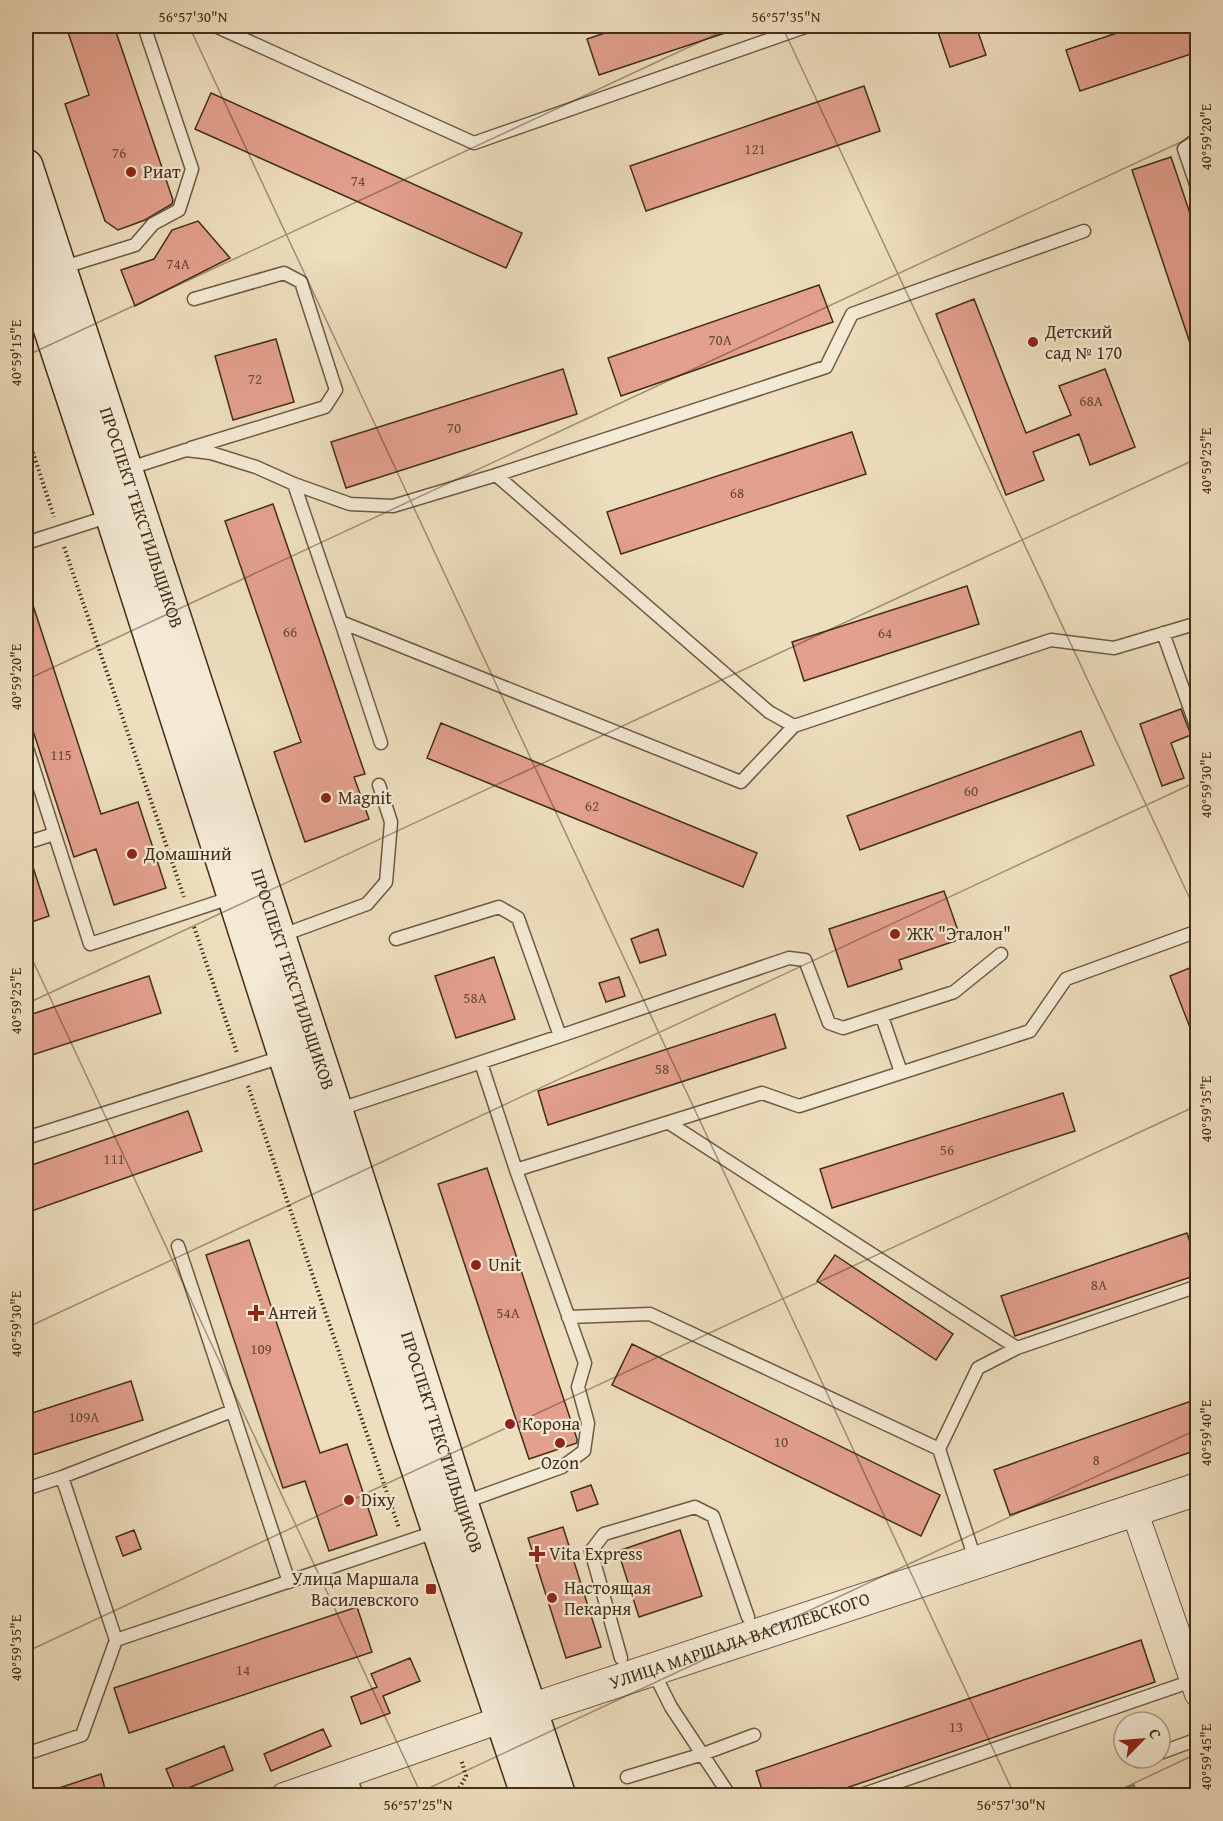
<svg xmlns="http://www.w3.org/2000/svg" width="1223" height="1821" viewBox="0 0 1223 1821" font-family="'Gentium Book Plus',serif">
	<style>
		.green { fill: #b8c191; stroke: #7d7855; stroke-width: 1.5 }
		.building { fill: #e3a08d; stroke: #422e19; stroke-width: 1.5 }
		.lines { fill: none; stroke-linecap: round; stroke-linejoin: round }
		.service-casing { stroke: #6d5a42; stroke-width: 15 }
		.minor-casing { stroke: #6d5a42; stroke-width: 28 }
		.tertiary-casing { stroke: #6d5a42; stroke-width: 34 }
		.secondary-casing { stroke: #422e19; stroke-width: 36 }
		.path { stroke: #422e19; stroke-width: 4; stroke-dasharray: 1.5 3; stroke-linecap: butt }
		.service { stroke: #f4ead5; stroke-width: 12 }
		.minor { stroke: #f4ead5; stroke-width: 26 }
		.tertiary { stroke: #f4ead5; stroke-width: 32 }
		.secondary { stroke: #f4ead5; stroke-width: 33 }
		.ticks { fill: none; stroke: #422e19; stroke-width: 1.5; stroke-opacity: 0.45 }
		.poi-dot { fill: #8f2418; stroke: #f4ead5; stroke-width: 2 }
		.labels { text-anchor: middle; stroke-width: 4.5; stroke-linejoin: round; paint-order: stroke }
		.number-label { font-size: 15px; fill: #6a4a36 }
		.poi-label { font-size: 18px; fill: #422e19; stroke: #f4ead5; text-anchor: start }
		.street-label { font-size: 18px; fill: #422e19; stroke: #f4ead5 }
		.neatline { fill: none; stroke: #422e19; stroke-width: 2 }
		.ticks-label { font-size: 15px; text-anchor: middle; fill: #422e19 }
	</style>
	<rect width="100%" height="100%" fill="#eedebe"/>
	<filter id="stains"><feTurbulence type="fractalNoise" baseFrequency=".00333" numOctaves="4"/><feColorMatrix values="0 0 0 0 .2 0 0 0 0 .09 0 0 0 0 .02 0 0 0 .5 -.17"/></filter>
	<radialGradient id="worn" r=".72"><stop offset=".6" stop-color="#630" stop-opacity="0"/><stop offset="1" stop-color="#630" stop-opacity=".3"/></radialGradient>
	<path class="green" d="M1134,1785l4,10h-32z"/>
	<path class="building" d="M66,26h48l59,174 -1,4 -27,16 -27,10 -13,-9 -40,-117 24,-9z
		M626,26h110l1,3 -138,46 -12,-36z
		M936,26h40l10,29 -36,12z
		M1138,26h59v26l-117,39 -14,-41z
		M864,86l16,45 -234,80 -16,-45z
		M211,93l311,140 -16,35 -311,-139z
		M1171,157l26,77v120l-3,1 -62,-185z
		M198,221l32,37 -95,48 -14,-36 33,-11 18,-29z
		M819,285l14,37 -212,74 -13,-38z
		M974,299l52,134 45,-18 -12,-29 46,-17 30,78 -45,18 -11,-31 -46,18 11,28 -38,15 -70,-181z
		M276,339l18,63 -61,18 -18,-64z
		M563,369l14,45 -231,74 -15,-46z
		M852,432l14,42 -245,80 -14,-42z
		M273,504l92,270 -11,3 15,42 -64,23 -31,-90 27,-10 -76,-221z
		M967,586l12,38 -175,57 -12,-39z
		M29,593l72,221 37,-12 28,86 -52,17 -18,-56 -22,8 -48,-148v-115z
		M1181,709l10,26 -20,8 13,35 -22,8 -22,-62z
		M441,723l316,130 -14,34 -316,-129z
		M1081,731l13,34 -234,85 -13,-34z
		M29,855l20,61 -23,8v-68z
		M944,891l17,48 -62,21 3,9 -54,18 -19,-58z
		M658,929l8,26 -26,8 -9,-24z
		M494,957l21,62 -59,19 -21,-62z
		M1197,965v78h-1l-26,-67z
		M149,976l12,37 -135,44v-41z
		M619,977l6,19 -19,6 -7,-19z
		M775,1014l11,34 -238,77 -10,-34z
		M1063,1093l12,38 -243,77 -12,-39z
		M188,1111l14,40 -176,62v-46z
		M487,1168l90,271v4l-48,16 -91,-275z
		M1187,1233l10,30v12l-182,61 -14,-40z
		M249,1240l71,213 27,-9 30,91 -48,16 -24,-70 -22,7 -77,-233z
		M835,1255l118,79 -17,26 -119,-79z
		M632,1344l308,151 -19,41 -309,-151z
		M131,1381l12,39 -117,37v-42z
		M1197,1399v51l-187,65 -16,-45z
		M591,1485l7,19 -21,7 -6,-19z
		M563,1527l38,120 -35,11 -38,-120z
		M134,1530l7,19 -18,7 -7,-19z
		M680,1530l22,66 -63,21 -21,-66z
		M357,1607l15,45 -243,81 -15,-45z
		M1141,1640l14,42 -332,114h-59l-8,-25z
		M410,1658l10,23 -37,15 7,17 -29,11 -10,-27 26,-10 -6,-13z
		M323,1729l8,17 -60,25 -7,-17z
		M224,1746l9,24 -57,23 -10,-24z
		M101,1774l6,22h-59l-1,-4z"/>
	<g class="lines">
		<g class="service-casing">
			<path id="service" d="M215,26l259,117 334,-117
				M1198,138l-14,11 14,41
				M61,268l74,-23 18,-21 26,-14 13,-41 -48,-143
				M191,448l134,-41 11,-17 -35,-108 -17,-9 -90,26
				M127,469l59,-19 25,3 45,14 38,17 56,20 43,2 103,-31 330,-108 26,-53 232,-83
				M496,475l273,237 25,14 257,-86 63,8 84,-25
				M294,484l47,138 400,160 53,-56
				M26,543l84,-27
				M341,622l40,121
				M1163,633l35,98
				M26,745l64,199 143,-47
				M26,843l28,-9
				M280,936l87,-32 19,-22 5,-60 -12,-37
				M882,1017l19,55
				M560,1036l229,-78 16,2 24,63 14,5 111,-36 47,-38
				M337,1110l223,-74 -42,-118 -19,-11 -103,32
				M669,1123l348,225
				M26,1138l259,-82
				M516,1170l246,-77 37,13 231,-75 36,-52 132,-48
				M178,1246l111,336
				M568,1317l82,-3 289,135 37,113
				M939,1449l39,-81 39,-20 181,-62
				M26,1489l36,-12
				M462,1503l100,-36 22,-16 4,-28 -10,-36 7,-24 -69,-193 -35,-107
				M116,1640l-54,-163 170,-66
				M621,1658l-30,-107 13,-17 91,-27 18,9 35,101
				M653,1671l18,36 59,89
				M1160,1753l38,-14
				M26,1754l56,-19 34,-95 322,-109
				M1138,1761l9,-3
				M349,1773l8,23
				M627,1777l76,-23 51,-19
				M858,1796l334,-115"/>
		</g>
		<g class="minor-casing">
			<path id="minor" d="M1134,1510l64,184
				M284,1796l219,-77"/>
		</g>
		<g class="tertiary-casing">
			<g id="tertiary">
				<path id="s1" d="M506,1718l692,-229"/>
			</g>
		</g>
		<g class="secondary-casing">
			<g id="secondary">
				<path id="s2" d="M26,166l310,945 125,392 98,293"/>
				<path d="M26,255l86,260 294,918 122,363"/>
			</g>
		</g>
		<path class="path" d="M26,431l28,86
			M64,547l120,350
			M194,927l43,126
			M248,1086l151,442
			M455,1796l11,-20 -5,-17"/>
		<use href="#service" class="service"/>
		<use href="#minor" class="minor"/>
		<use href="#tertiary" class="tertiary"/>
		<use href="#secondary" class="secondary"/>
	</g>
	<path class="ticks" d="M189,26l826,1770M782,26l416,890M26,32l14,-6M26,356l708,-330M26,680l1172,-546M26,946l396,850M26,1004l1172,-546M26,1328l1172,-547M26,1652l1172,-547M412,1796l786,-367M1107,1796l91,-43"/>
	<g class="poi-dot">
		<circle cx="131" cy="172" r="6"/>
		<circle cx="1033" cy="342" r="6"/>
		<circle cx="326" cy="798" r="6"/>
		<circle cx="132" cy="854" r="6"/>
		<circle cx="895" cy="934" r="6"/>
		<circle cx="476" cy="1265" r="6"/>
		<path d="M253 1304h6v6h6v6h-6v6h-6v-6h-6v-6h6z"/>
		<circle cx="510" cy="1424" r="6"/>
		<circle cx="560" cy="1443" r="6"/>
		<circle cx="349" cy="1500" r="6"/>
		<path d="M534 1545h6v6h6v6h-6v6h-6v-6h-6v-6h6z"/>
		<rect x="425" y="1583" width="12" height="12" rx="3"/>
		<circle cx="552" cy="1598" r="6"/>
	</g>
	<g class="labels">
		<g class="number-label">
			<text x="755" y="154">121</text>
			<text x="119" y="158">76</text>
			<text x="358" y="186">74</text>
			<text x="178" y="269">74А</text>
			<text x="720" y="345">70А</text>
			<text x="255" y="384">72</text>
			<text x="1091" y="406">68А</text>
			<text x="454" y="433">70</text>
			<text x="737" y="498">68</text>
			<text x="290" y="637">66</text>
			<text x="885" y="638">64</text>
			<text x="61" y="760">115</text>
			<text x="971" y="796">60</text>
			<text x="592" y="811">62</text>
			<text x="475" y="1003">58А</text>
			<text x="662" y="1074">58</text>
			<text x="947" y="1155">56</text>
			<text x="114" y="1164">111</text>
			<text x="1099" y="1290">8А</text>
			<text x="508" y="1318">54А</text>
			<text x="261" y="1354">109</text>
			<text x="84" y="1422">109А</text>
			<text x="781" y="1447">10</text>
			<text x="1096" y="1465">8</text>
			<text x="243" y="1675">14</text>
			<text x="956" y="1732">13</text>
		</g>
		<g class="poi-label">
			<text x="143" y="178">Риат</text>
			<text x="1045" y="338">Детский<tspan x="1045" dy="21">сад № 170</tspan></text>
			<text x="338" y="804">Magnit</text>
			<text x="144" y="860">Домашний</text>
			<text x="907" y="940">ЖК "Эталон"</text>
			<text x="488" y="1271">Unit</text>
			<text x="268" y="1319">Антей</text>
			<text x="522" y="1430">Корона</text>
			<text x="560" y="1469" text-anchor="middle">Ozon</text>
			<text x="361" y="1506">Dixy</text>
			<text x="549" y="1560">Vita Express</text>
			<text x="419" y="1585" text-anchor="end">Улица Маршала<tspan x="419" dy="21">Василевского</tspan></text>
			<text x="564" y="1594">Настоящая<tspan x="564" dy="21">Пекарня</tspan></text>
		</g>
		<g class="street-label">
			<text dy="6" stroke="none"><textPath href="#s2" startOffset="370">ПРОСПЕКТ ТЕКСТИЛЬЩИКОВ</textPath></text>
			<text dy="6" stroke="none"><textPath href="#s2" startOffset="856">ПРОСПЕКТ ТЕКСТИЛЬЩИКОВ</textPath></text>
			<text dy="6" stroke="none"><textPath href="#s2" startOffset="1342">ПРОСПЕКТ ТЕКСТИЛЬЩИКОВ</textPath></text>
			<text dy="6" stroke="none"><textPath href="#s1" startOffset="246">УЛИЦА МАРШАЛА ВАСИЛЕВСКОГО</textPath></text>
		</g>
	</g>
	<rect width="1223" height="1821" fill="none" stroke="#eedebe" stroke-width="66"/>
	<g transform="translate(1142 1740) rotate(65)"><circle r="28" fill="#f4ead5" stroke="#ad9f8a" stroke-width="1.5"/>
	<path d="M0-4.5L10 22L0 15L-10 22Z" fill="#8f2418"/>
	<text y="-9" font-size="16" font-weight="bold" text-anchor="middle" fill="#422e19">С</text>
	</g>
	<rect x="33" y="33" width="1157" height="1755" class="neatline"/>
	<g class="ticks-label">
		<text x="193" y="22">56°57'30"N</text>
		<text x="786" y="22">56°57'35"N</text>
		<text transform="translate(1206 137) rotate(-90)" y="5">40°59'20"E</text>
		<text transform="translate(16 353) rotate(-90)" y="5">40°59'15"E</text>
		<text transform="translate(1206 461) rotate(-90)" y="5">40°59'25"E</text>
		<text transform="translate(16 677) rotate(-90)" y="5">40°59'20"E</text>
		<text transform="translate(1206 785) rotate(-90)" y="5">40°59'30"E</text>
		<text transform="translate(16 1001) rotate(-90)" y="5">40°59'25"E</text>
		<text transform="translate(1206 1109) rotate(-90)" y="5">40°59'35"E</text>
		<text transform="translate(16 1324) rotate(-90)" y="5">40°59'30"E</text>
		<text transform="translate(1206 1433) rotate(-90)" y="5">40°59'40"E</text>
		<text transform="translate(16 1648) rotate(-90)" y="5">40°59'35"E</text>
		<text transform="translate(1206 1757) rotate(-90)" y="5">40°59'45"E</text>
		<text x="418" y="1810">56°57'25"N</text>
		<text x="1011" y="1810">56°57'30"N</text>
	</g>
	<rect width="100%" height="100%" filter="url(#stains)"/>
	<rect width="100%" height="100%" fill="url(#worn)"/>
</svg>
